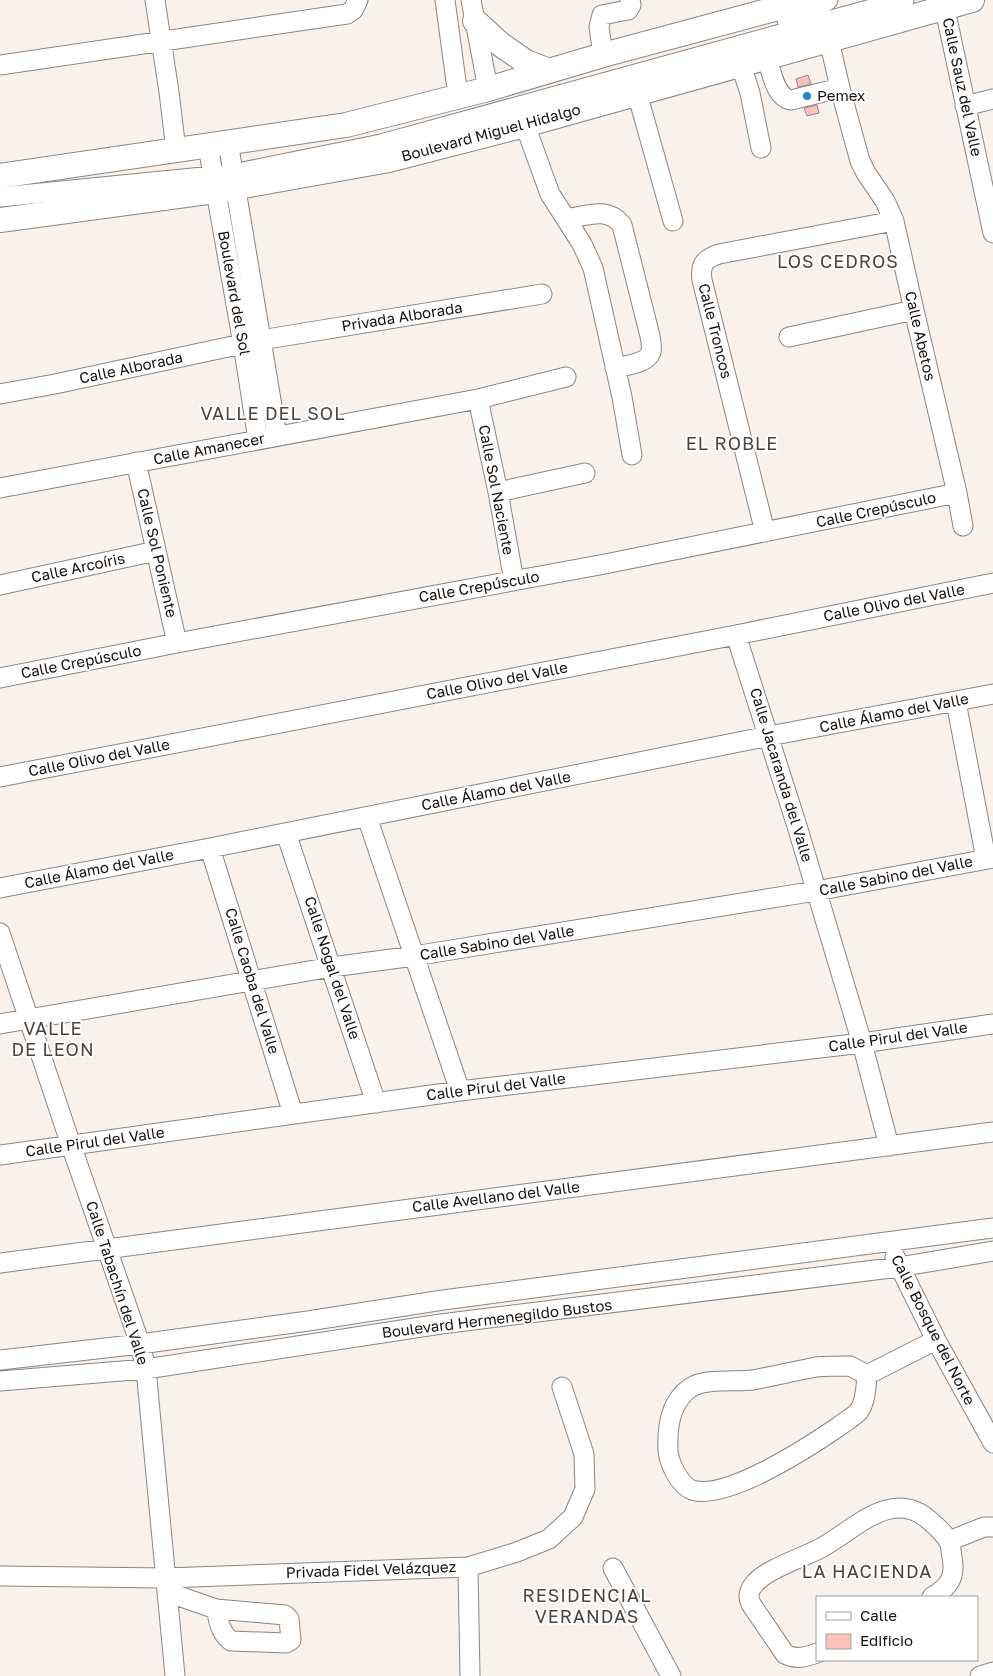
<svg xmlns="http://www.w3.org/2000/svg" width="993" height="1676" viewBox="0 0 993 1676" font-family="'Golos Text',sans-serif">
	<style>
		.building { fill: #fdc1bb; stroke: #928a89 }
		.lines { fill: none; stroke-linecap: round; stroke-linejoin: round }
		.minor-casing { stroke: #8c8682; stroke-width: 21 }
		.major-casing { stroke: #8c8682; stroke-width: 26 }
		.minor { stroke: #fff; stroke-width: 19 }
		.major { stroke: #fff; stroke-width: 24 }
		.poi-dot { fill: #2583cf; stroke: #fff; stroke-width: 2 }
		.labels { text-anchor: middle; stroke-width: 4; stroke-linejoin: round; paint-order: stroke }
		.street-label { font-size: 15px; fill: #13100f; stroke: #fff }
		.poi-label { font-size: 15px; fill: #13100f; stroke: #fff; text-anchor: start }
		.quarter-label { font-size: 18px; letter-spacing: 1px; fill: #494440; stroke: #fff }
	</style>
	<rect width="100%" height="100%" fill="#f8f1ec"/>
	<path class="building" d="M808,75l3,9 -13,3 -2,-8z
		M817,105l2,8 -12,3 -3,-8z"/>
	<g class="lines">
		<g class="minor-casing">
			<path id="minor" d="M155,0l14,92 7,58
				M445,0l13,96
				M471,0l17,89
				M943,0l50,233
				M787,20l21,-7 20,-13
				M829,40l11,48 20,73 6,12 19,28 9,20 20,89 43,183 6,33
				M603,55l-4,-28 3,-12 26,-5 3,-5 -1,-5
				M767,57c4,14 8,40 24,43l49,-12
				M0,65l347,-51 6,-4 5,-10
				M741,65l9,28 11,55
				M637,93l36,128
				M965,106l28,-7
				M525,125l25,69 32,50 11,24 29,129 10,58
				M228,142l49,294
				M208,146l35,198 15,96
				M0,197l233,-23 148,-30 523,-144
				M566,219c21,-3 41,-13 56,6l28,111c1,5 2,11 1,16 -4,12 -25,13 -36,16
				M789,337l125,-27
				M0,394l55,-10 206,-44 281,-46
				M478,399l20,93 16,89
				M136,462l41,181
				M0,488l478,-89 88,-22
				M498,492l87,-19
				M765,532l-63,-252c-2,-15 2,-21 17,-26l175,-33
				M0,585l156,-34
				M736,635l61,191 65,217 27,103
				M0,678l177,-35 428,-79 352,-71
				M956,702l30,157
				M0,777l736,-142 257,-52
				M367,817l93,274
				M286,833l90,270
				M210,848l83,266
				M0,888l210,-40 559,-112 224,-42
				M0,933l71,212 69,199 6,25 29,307
				M0,1024l332,-57 82,-11 402,-65 177,-33
				M0,1155l460,-64 402,-48 131,-19
				M895,1257l41,83 57,103
				M0,1263l993,-131
				M0,1360l140,-16 168,-23 135,-21 550,-72
				M850,1366l17,9c-1,11 -1,26 -8,36 -5,6 -15,11 -21,16 -29,20 -112,74 -146,63 -13,-5 -24,-29 -24,-41 -1,-22 2,-47 22,-61 14,-10 46,-6 63,-8 21,-4 42,-9 63,-13 12,-1 23,-1 34,-1z
				M867,1375l69,-35
				M0,1381l146,-12 295,-45 458,-57 94,-16
				M949,1541l35,-14h9
				M468,1567l2,109
				M613,1568l58,108
				M0,1576l166,2 302,-11 49,-15 32,-13 24,-22 12,-28 -1,-35 -22,-67
				M167,1592l49,17c3,12 4,24 15,32l55,2 5,-3 -2,-21 -4,-4 -69,-6
				M817,1653c-11,4 -21,7 -32,1l-34,-50c-4,-8 -2,-14 4,-21 14,-15 47,-25 66,-35 33,-18 71,-61 108,-28 6,5 16,14 20,22 2,4 2,10 3,15 4,20 -3,30 -20,40
				M980,1676l13,-4"/>
		</g>
		<g class="major-casing">
			<path id="major" d="M475,21l25,23 26,18 23,9
				M0,176l346,-51 142,-36 115,-34 205,-55
				M0,220l215,-29 174,-31 136,-35 447,-125"/>
		</g>
		<use href="#minor" class="minor"/>
		<use href="#major" class="major"/>
	</g>
	<circle class="poi-dot" cx="807" cy="96" r="5"/>
	<g class="labels">
		<g class="street-label">
			<text transform="translate(962 87) rotate(78)" y="5">Calle Sauz del Valle</text>
			<text transform="translate(491 133) rotate(-15)" y="5">Boulevard Miguel Hidalgo</text>
			<text transform="translate(234 293) rotate(80)" y="5">Boulevard del Sol</text>
			<text transform="translate(402 317) rotate(-9)" y="5">Privada Alborada</text>
			<text transform="translate(715 331) rotate(76)" y="5">Calle Troncos</text>
			<text transform="translate(920 336) rotate(77)" y="5">Calle Abetos</text>
			<text transform="translate(131 368) rotate(-12)" y="5">Calle Alborada</text>
			<text transform="translate(209 449) rotate(-11)" y="5">Calle Amanecer</text>
			<text transform="translate(496 490) rotate(79)" y="5">Calle Sol Naciente</text>
			<text transform="translate(876 510) rotate(-12)" y="5">Calle Crepúsculo</text>
			<text transform="translate(157 553) rotate(77)" y="5">Calle Sol Poniente</text>
			<text transform="translate(78 568) rotate(-12)" y="5">Calle Arcoíris</text>
			<text transform="translate(479 587) rotate(-10)" y="5">Calle Crepúsculo</text>
			<text transform="translate(894 603) rotate(-11)" y="5">Calle Olivo del Valle</text>
			<text transform="translate(81 662) rotate(-11)" y="5">Calle Crepúsculo</text>
			<text transform="translate(497 681) rotate(-11)" y="5">Calle Olivo del Valle</text>
			<text transform="translate(894 713) rotate(-11)" y="5">Calle Álamo del Valle</text>
			<text transform="translate(99 758) rotate(-11)" y="5">Calle Olivo del Valle</text>
			<text transform="translate(781 775) rotate(73)" y="5">Calle Jacaranda del Valle</text>
			<text transform="translate(496 791) rotate(-11)" y="5">Calle Álamo del Valle</text>
			<text transform="translate(99 869) rotate(-11)" y="5">Calle Álamo del Valle</text>
			<text transform="translate(896 876) rotate(-11)" y="5">Calle Sabino del Valle</text>
			<text transform="translate(497 943) rotate(-9)" y="5">Calle Sabino del Valle</text>
			<text transform="translate(332 968) rotate(72)" y="5">Calle Nogal del Valle</text>
			<text transform="translate(252 981) rotate(73)" y="5">Calle Caoba del Valle</text>
			<text transform="translate(898 1037) rotate(-8)" y="5">Calle Pirul del Valle</text>
			<text transform="translate(496 1087) rotate(-7)" y="5">Calle Pirul del Valle</text>
			<text transform="translate(95 1142) rotate(-8)" y="5">Calle Pirul del Valle</text>
			<text transform="translate(496 1197) rotate(-7)" y="5">Calle Avellano del Valle</text>
			<text transform="translate(117 1283) rotate(72)" y="5">Calle Tabachín del Valle</text>
			<text transform="translate(497 1319) rotate(-7)" y="5">Boulevard Hermenegildo Bustos</text>
			<text transform="translate(933 1330) rotate(63)" y="5">Calle Bosque del Norte</text>
			<text transform="translate(371 1570) rotate(-2)" y="5">Privada Fidel Velázquez</text>
		</g>
		<g class="poi-label">
			<text x="817" y="101">Pemex</text>
		</g>
		<g class="quarter-label">
			<text x="838" y="268">LOS CEDROS</text>
			<text x="273" y="420">VALLE DEL SOL</text>
			<text x="732" y="450">EL ROBLE</text>
			<text x="53" y="1035">VALLE<tspan x="53" dy="21">DE LEON</tspan></text>
			<text x="867" y="1578">LA HACIENDA</text>
			<text x="587" y="1602">RESIDENCIAL<tspan x="587" dy="21">VERANDAS</tspan></text>
		</g>
	</g>
	<rect x="816" y="1596" width="162" height="65" fill="#ffffff" stroke="#a19f9f"/>
	<rect x="826" y="1612" width="25" height="8" fill="#ffffff" stroke="#a19f9f"/>
	<text x="860" y="1621" font-size="15" fill="#13100f">Calle</text>
	<rect x="826" y="1634" width="25" height="15" fill="#fdc1bb" stroke="#a19f9f"/>
	<text x="860" y="1646" font-size="15" fill="#13100f">Edificio</text>
</svg>
